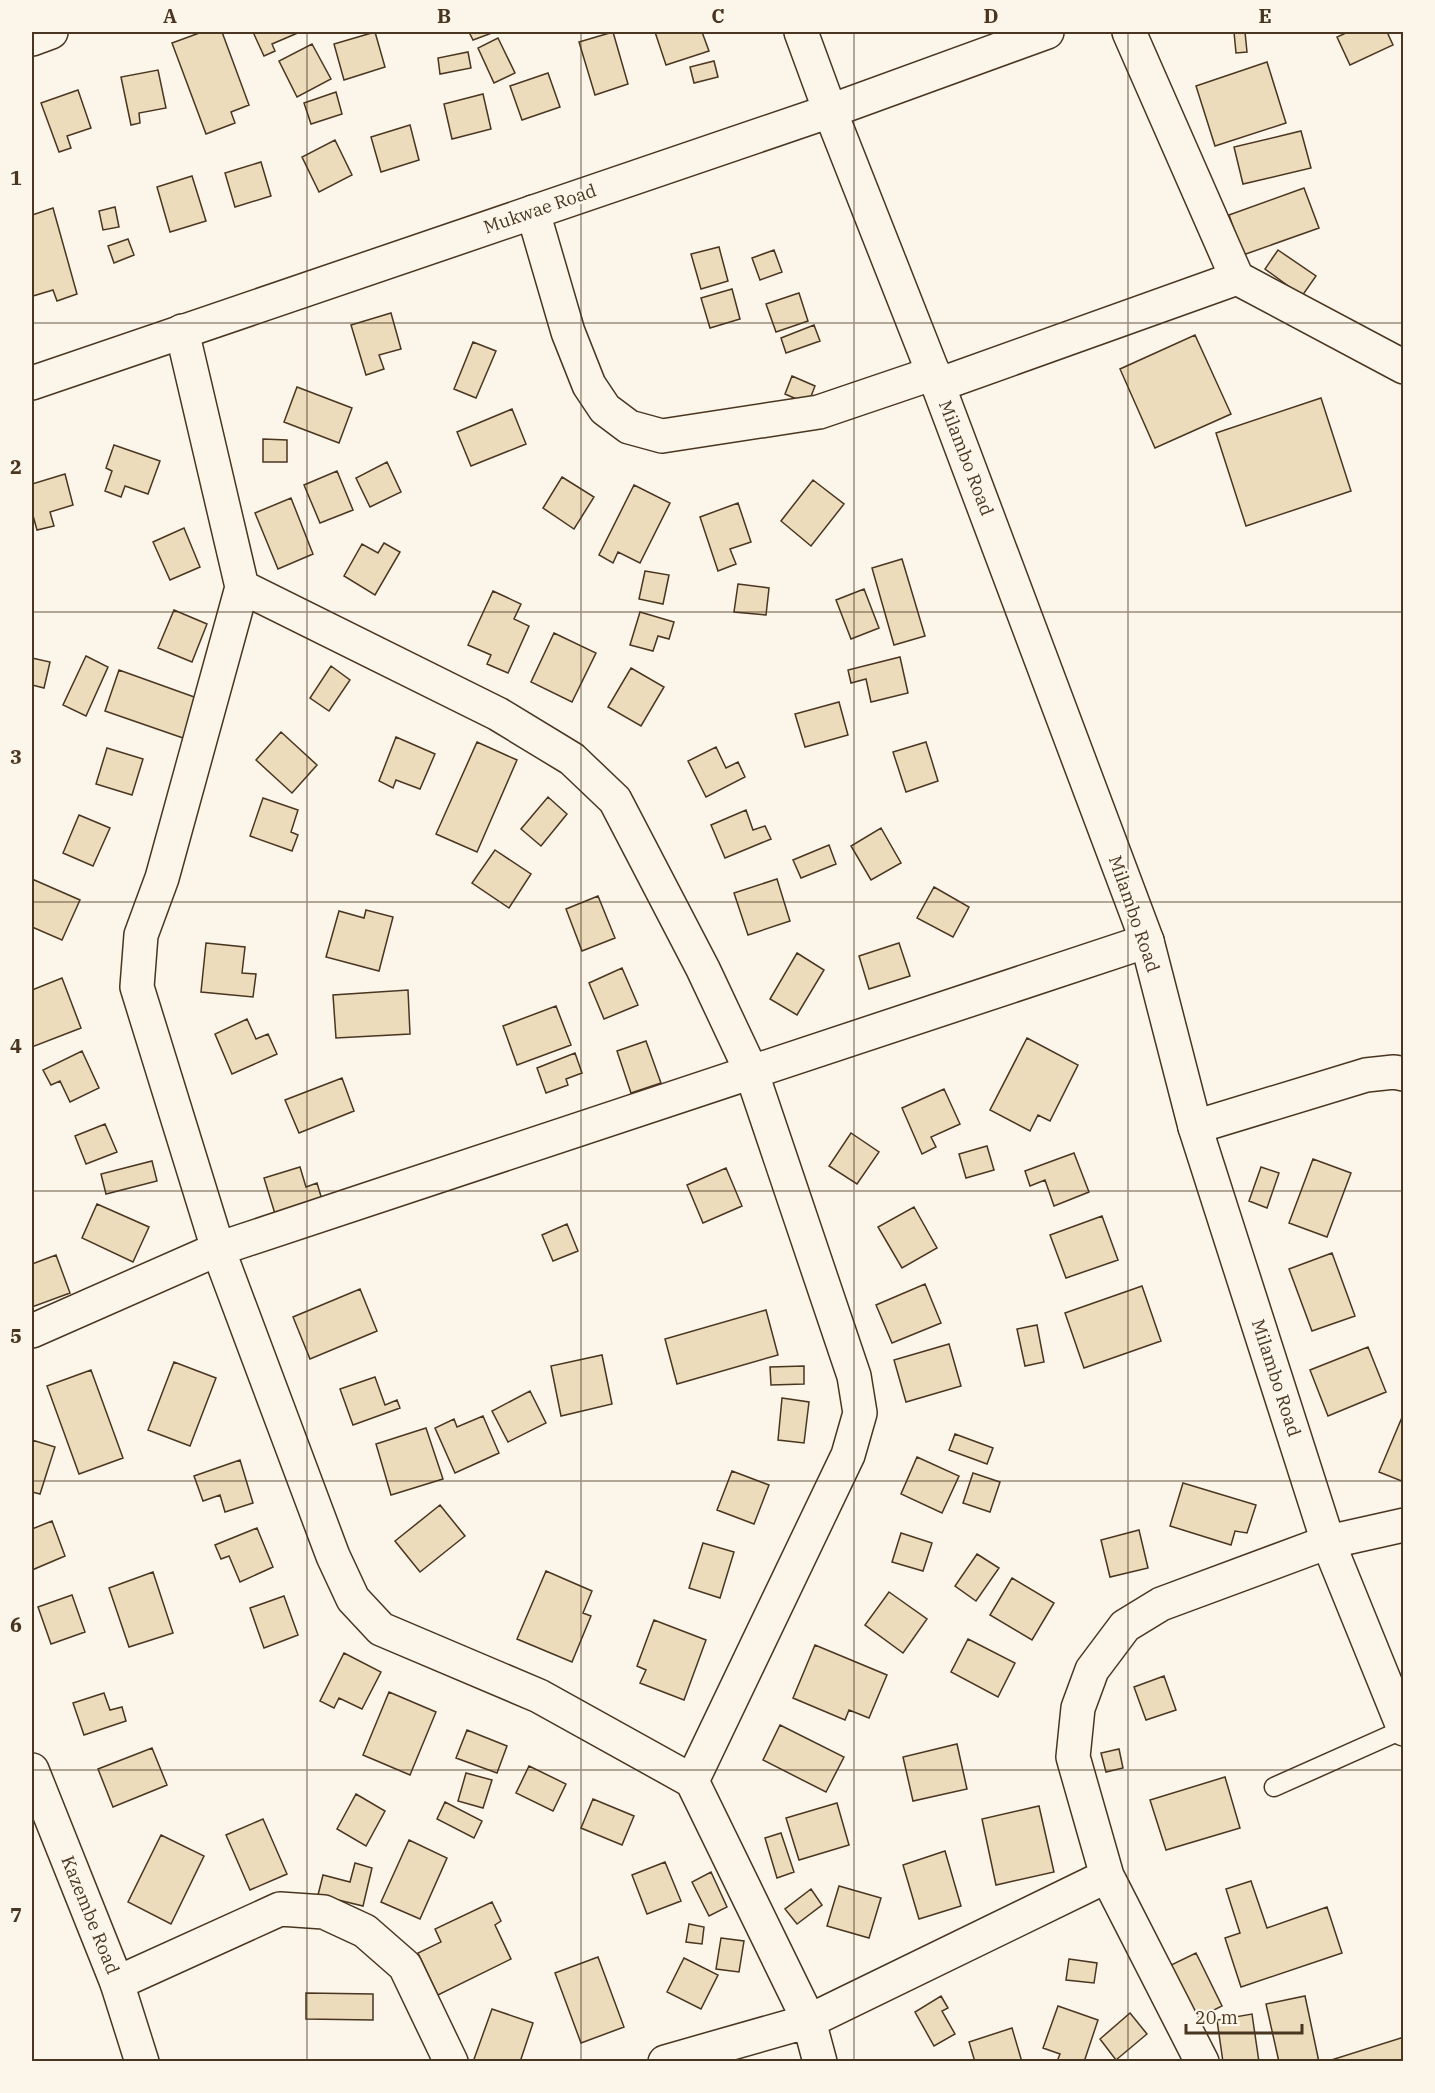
<svg xmlns="http://www.w3.org/2000/svg" width="1435" height="2093" viewBox="0 0 1435 2093" font-family="'IBM Plex Serif',serif">
	<style>
		.building { fill: #ecdcbc; stroke: #4a3520; stroke-width: 1.5 }
		.lines { fill: none; stroke-linecap: round; stroke-linejoin: round }
		.service-casing { stroke: #4a3520; stroke-width: 21 }
		.minor-casing { stroke: #4a3520; stroke-width: 36 }
		.tertiary-casing { stroke: #4a3520; stroke-width: 36 }
		.secondary-casing { stroke: #4a3520; stroke-width: 36 }
		.service { stroke: #fbf6e9; stroke-width: 18 }
		.minor { stroke: #fbf6e9; stroke-width: 33 }
		.tertiary { stroke: #fbf6e9; stroke-width: 33 }
		.secondary { stroke: #fbf6e9; stroke-width: 33 }
		.grid { fill: none; stroke: #4a3520; stroke-width: 1.5; stroke-opacity: 0.55 }
		.labels { text-anchor: middle; stroke-width: 4.5; stroke-linejoin: round; paint-order: stroke }
		.street-label { font-size: 18px; fill: #4a3520; stroke: #fbf6e9 }
		.neatline { fill: none; stroke: #4a3520; stroke-width: 2 }
		.grid-label { font-size: 20px; text-anchor: middle; font-weight: bold; fill: #4a3520 }
	</style>
	<rect width="100%" height="100%" fill="#fbf6e9"/>
	<path class="building" d="M202,32h20l27,73 -18,7 4,11 -29,11 -34,-91z
		M253,32h47l-28,12 3,7 -11,5z
		M375,32l10,35 -41,13 -10,-36z
		M469,32h22l1,1 -19,7z
		M613,32l15,52 -33,11 -16,-53z
		M655,32h47l7,19 -43,14z
		M1234,32h11l2,20 -11,1z
		M1348,32h39l6,13 -43,20 -13,-28z
		M498,38l17,35 -21,10 -16,-35z
		M312,44l19,35 -34,18 -18,-36z
		M468,52l3,16 -31,6 -2,-16z
		M714,61l4,16 -24,6 -4,-16z
		M1267,62l19,61 -71,23 -19,-60z
		M158,70l8,38 -27,5 1,10 -9,2 -10,-48z
		M548,73l12,34 -38,13 -12,-34z
		M78,90l13,38 -24,8 4,12 -12,4 -18,-49z
		M336,92l6,22 -31,10 -7,-21z
		M483,94l8,35 -39,10 -8,-35z
		M410,125l9,35 -38,12 -10,-35z
		M1301,131l10,37 -68,16 -9,-37z
		M335,140l17,35 -33,17 -17,-35z
		M261,162l10,34 -36,11 -10,-34z
		M192,176l14,45 -36,11 -13,-45z
		M1304,188l15,40 -76,27 -14,-40z
		M115,207l4,20 -16,3 -4,-19z
		M53,208l24,86 -20,7 -4,-11 -20,6 -1,-4v-77z
		M128,239l6,16 -20,8 -6,-17z
		M719,247l9,34 -27,8 -10,-35z
		M774,250l8,22 -22,8 -8,-22z
		M1278,250l38,26 -14,20 -37,-27z
		M732,289l8,30 -30,9 -9,-30z
		M799,293l9,28 -32,11 -10,-28z
		M391,313l10,36 -22,6 5,14 -18,6 -15,-50z
		M814,325l6,16 -34,12 -5,-15z
		M1195,335l36,79 -76,34 -35,-79z
		M473,342l23,9 -20,47 -22,-9z
		M792,376l23,10 -7,18 -23,-10z
		M297,387l55,21 -13,35 -55,-21z
		M1321,398l30,93 -105,35 -30,-93z
		M512,409l14,35 -55,22 -14,-34z
		M263,439l24,1v22h-24z
		M114,445l46,16 -12,33 -23,-8 -4,11 -16,-6 7,-20 -6,-3z
		M387,462l14,30 -31,15 -14,-29z
		M337,471l16,39 -33,13 -16,-38z
		M65,474l8,31 -23,7 4,14 -17,4 -5,-18v-28z
		M562,477l32,20 -20,32 -31,-21z
		M813,480l31,24 -33,42 -30,-25z
		M634,485l36,18 -30,60 -22,-11 -5,11 -14,-8z
		M291,498l22,56 -35,15 -23,-56z
		M738,503l13,39 -21,7 6,15 -18,7 -18,-54z
		M184,528l16,39 -30,13 -17,-38z
		M384,543l16,9 -25,43 -31,-19 18,-32 16,9z
		M902,559l23,77 -31,9 -22,-77z
		M645,571l24,4 -6,29 -24,-5z
		M738,584l31,4 -3,27 -32,-3z
		M864,589l15,39 -28,11 -15,-39z
		M493,591l28,13 -7,15 15,7 -21,47 -21,-9 4,-9 -23,-10z
		M174,610l33,14 -15,38 -34,-14z
		M640,612l34,10 -5,17 -11,-3 -5,15 -23,-6z
		M554,633l42,20 -24,49 -41,-20z
		M86,656l22,11 -22,49 -23,-11z
		M900,657l8,36 -37,9 -5,-23 -15,4 -3,-13z
		M32,658l18,4 -6,26 -12,-3z
		M331,666l19,14 -21,31 -19,-13z
		M631,668l33,19 -23,39 -33,-19z
		M119,670l78,28 -14,40 -78,-27z
		M839,702l9,33 -43,12 -10,-33z
		M281,732l36,33 -25,28 -36,-33z
		M396,737l39,17 -15,35 -24,-9 -3,8 -14,-7z
		M477,742l40,18 -40,92 -41,-18z
		M926,742l12,39 -32,11 -13,-40z
		M716,747l10,21 12,-6 7,15 -39,20 -18,-36z
		M107,748l36,11 -11,36 -36,-11z
		M548,797l19,17 -26,32 -20,-17z
		M263,798l35,12 -7,22 7,3 -6,16 -42,-15z
		M746,810l7,20 12,-4 6,13 -46,19 -14,-33z
		M79,815l31,13 -17,38 -30,-13z
		M881,828l20,35 -30,17 -20,-34z
		M829,845l7,19 -35,14 -8,-18z
		M495,850l36,24 -22,34 -37,-25z
		M32,879l48,21 -18,40 -30,-13z
		M777,879l13,42 -42,14 -14,-42z
		M934,887l35,20 -16,30 -36,-19z
		M598,896l17,42 -33,13 -16,-42z
		M366,910l27,7 -14,54 -53,-14 13,-46 25,7z
		M206,943l39,4 -3,26 14,1 -3,23 -52,-5z
		M899,943l11,33 -41,13 -10,-33z
		M797,953l27,17 -27,45 -27,-16z
		M622,968l16,37 -34,14 -15,-36z
		M62,978l19,50 -49,19v-57z
		M408,990l2,44 -74,4 -3,-43z
		M556,1006l15,39 -54,20 -14,-39z
		M247,1019l9,20 12,-5 9,20 -45,20 -17,-40z
		M1027,1038l51,27 -28,56 -12,-6 -8,16 -40,-21z
		M646,1041l15,42 -30,10 -14,-42z
		M82,1051l17,37 -29,14 -10,-21 -9,4 -8,-15z
		M575,1053l7,20 -16,6 2,6 -22,8 -9,-25z
		M342,1078l12,33 -55,22 -14,-33z
		M944,1089l16,35 -29,13 5,10 -14,7 -20,-46z
		M105,1124l12,28 -31,12 -11,-28z
		M851,1133l28,19 -22,32 -28,-18z
		M987,1146l7,24 -28,8 -7,-24z
		M1074,1153l15,39 -35,14 -9,-26 -15,6 -5,-15z
		M1313,1159l38,14 -24,64 -38,-14z
		M152,1161l5,20 -51,13 -5,-20z
		M300,1167l6,20 11,-4 6,20 -47,14 -12,-39z
		M1261,1167l18,6 -12,35 -18,-7z
		M726,1168l16,38 -39,17 -16,-38z
		M97,1204l52,23 -16,35 -51,-24z
		M914,1207l23,41 -35,20 -24,-41z
		M1102,1216l16,44 -52,18 -16,-43z
		M567,1224l11,27 -25,10 -11,-26z
		M1332,1253l23,63 -43,15 -23,-62z
		M56,1255l14,38 -38,14v-43z
		M925,1284l16,39 -49,20 -16,-38z
		M1142,1286l19,55 -77,27 -19,-55z
		M360,1289l17,42 -67,28 -17,-42z
		M766,1310l12,45 -101,29 -12,-45z
		M1037,1325l7,37 -19,4 -8,-37z
		M949,1344l12,42 -55,16 -12,-42z
		M1368,1347l18,45 -58,24 -18,-46z
		M602,1355l10,49 -51,12 -10,-50z
		M174,1362l42,16 -26,68 -42,-16z
		M804,1366v18l-33,1 -1,-18z
		M91,1370l32,88 -44,16 -32,-88z
		M375,1377l10,28 12,-5 3,8 -47,17 -13,-36z
		M530,1391l16,32 -38,19 -16,-31z
		M782,1398l27,4 -5,41 -26,-3z
		M1403,1415h1v67l-25,-10z
		M483,1416l16,37 -44,20 -20,-45 19,-9 3,8z
		M426,1428l17,51 -52,16 -15,-51z
		M955,1434l38,14 -6,16 -38,-14z
		M32,1440l23,7 -15,47 -8,-2z
		M917,1457l42,19 -17,37 -41,-19z
		M240,1460l13,43 -28,9 -5,-17 -17,6 -9,-25z
		M732,1471l37,14 -15,39 -37,-14z
		M973,1473l27,9 -10,30 -27,-9z
		M1183,1483l73,22 -9,28 -12,-2 -4,14 -61,-19z
		M440,1505l25,31 -45,36 -25,-31z
		M52,1521l13,35 -33,14v-41z
		M257,1528l16,39 -33,15 -11,-26 -8,3 -6,-14z
		M1139,1530l9,38 -38,9 -9,-37z
		M901,1533l31,10 -9,28 -31,-9z
		M703,1543l31,9 -14,46 -31,-10z
		M977,1554l22,14 -23,33 -21,-15z
		M546,1571l46,20 -9,22 8,3 -19,46 -55,-23z
		M153,1572l20,61 -44,14 -20,-59z
		M1012,1578l42,25 -22,37 -42,-25z
		M889,1592l38,27 -24,34 -38,-28z
		M72,1595l13,37 -34,12 -13,-37z
		M284,1596l14,39 -34,13 -14,-40z
		M654,1620l52,20 -22,60 -44,-17 6,-13 -9,-4z
		M968,1639l47,24 -17,34 -47,-25z
		M815,1645l72,30 -18,43 -20,-8 -4,10 -52,-22z
		M344,1653l37,19 -19,37 -23,-11 -5,10 -14,-7z
		M1164,1676l12,34 -30,10 -12,-33z
		M389,1692l47,20 -26,63 -47,-20z
		M104,1693l6,17 12,-3 4,14 -42,14 -11,-32z
		M780,1725l64,32 -18,35 -63,-32z
		M467,1730l40,16 -10,27 -41,-15z
		M957,1744l10,45 -54,12 -10,-44z
		M152,1748l15,37 -54,22 -15,-38z
		M1119,1749l4,19 -17,4 -5,-19z
		M529,1766l37,18 -13,27 -37,-18z
		M466,1773l26,7 -9,28 -25,-7z
		M1225,1777l15,51 -74,22 -16,-50z
		M356,1794l29,17 -19,35 -29,-17z
		M593,1799l41,17 -12,29 -41,-17z
		M445,1802l37,19 -8,17 -37,-19z
		M837,1803l12,42 -50,15 -13,-42z
		M1039,1806l15,66 -58,13 -14,-66z
		M263,1819l24,55 -37,16 -24,-55z
		M781,1833l13,39 -17,6 -12,-40z
		M161,1835l43,21 -33,68 -43,-22z
		M409,1840l38,18 -27,61 -39,-17z
		M945,1851l16,55 -42,13 -16,-54z
		M665,1862l16,39 -34,13 -15,-39z
		M355,1863l17,5 -9,38 -45,-11 5,-20 27,7z
		M711,1872l16,35 -18,9 -17,-34z
		M1251,1881l16,47 60,-21 15,46 -101,34 -16,-49 15,-5 -14,-44z
		M839,1886l42,12 -12,40 -42,-12z
		M811,1889l11,16 -25,19 -12,-15z
		M492,1902l9,19 -6,4 16,34 -73,36 -20,-42 23,-11 -6,-13z
		M689,1924l15,3 -2,17 -16,-2z
		M721,1938l23,3 -5,31 -23,-3z
		M1196,1953l26,53 -28,14 -27,-53z
		M598,1957l26,70 -43,16 -26,-70z
		M684,1958l34,17 -17,34 -34,-17z
		M1069,1959l28,4 -3,20 -28,-3z
		M306,1993l67,1v26l-67,-1z
		M941,1996l7,12 -6,3 13,23 -21,12 -19,-34z
		M1305,1996l14,66h-40l-13,-58z
		M1058,2006l40,14 -14,42h-18l-8,-3 2,-5 -17,-6z
		M492,2009l41,14 -13,39h-47z
		M1130,2013l17,21 -31,26 -16,-21z
		M1252,2014l7,48h-36l-6,-42z
		M1012,2028l10,34h-47l-6,-20z
		M1404,2037v25h-76v-1z"/>
	<g class="lines">
		<g class="service-casing">
			<path id="service" d="M1274,1787l130,-58"/>
		</g>
		<g class="minor-casing">
			<path id="minor" d="M1129,32l108,246 167,89
				M32,39l19,-7
				M533,212l35,120 21,53 16,24 24,18 33,9 157,-24 115,-39
				M182,331l60,256 -80,291 -21,57 -4,52 81,262 115,307 20,43 28,30 158,67 153,85 117,240 11,41
				M938,385l299,-107
				M242,587l256,127 74,45 43,41 88,169 48,102 103,305 6,37 -12,42 -156,326
				M1195,1127l171,-52 28,-3 10,2
				M32,1331l186,-82 929,-308
				M117,1983l163,-74 44,3 41,19 40,35 46,96
				M665,2062l144,-41 298,-145
				M1202,2062l-95,-186 -34,-119 5,-49 14,-38 33,-44 36,-22 167,-62 76,-17"/>
		</g>
		<g class="tertiary-casing">
			<path id="tertiary" d="M801,32l29,79 108,274 209,556 48,186 133,415 76,187
				M32,383l798,-272 217,-79"/>
		</g>
		<g class="secondary-casing">
			<path id="secondary" d="M32,1770l85,213 25,79"/>
		</g>
		<use href="#service" class="service"/>
		<use href="#minor" class="minor"/>
		<use href="#tertiary" class="tertiary"/>
		<use href="#secondary" class="secondary"/>
	</g>
	<path class="grid" d="M307,32v2030M581,32v2030M854,32v2030M1128,32v2030M32,323h1372M32,612h1372M32,902h1372M32,1191h1372M32,1481h1372M32,1770h1372"/>
	<g class="labels">
		<g class="street-label">
			<text transform="translate(540 209) rotate(-19)" y="6">Mukwae Road</text>
			<text transform="translate(966 458) rotate(69)" y="6">Milambo Road</text>
			<text transform="translate(1134 914) rotate(71)" y="6">Milambo Road</text>
			<text transform="translate(1276 1378) rotate(72)" y="6">Milambo Road</text>
			<text transform="translate(90 1915) rotate(68)" y="6">Kazembe Road</text>
		</g>
	</g>
	<rect width="1435" height="2093" fill="none" stroke="#fbf6e9" stroke-width="66"/>
	<path d="M1186 2024v9h116v-9" fill="none" stroke="#4a3520" stroke-width="3"/>
	<text x="1195" y="2024" font-size="18" fill="#4a3520" stroke="#fbf6e9" stroke-width="4.5" paint-order="stroke">20 m</text>
	<rect x="33" y="33" width="1369" height="2027" class="neatline"/>
	<g class="grid-label">
		<text x="170" y="23">A</text>
		<text x="444" y="23">B</text>
		<text x="718" y="23">C</text>
		<text x="991" y="23">D</text>
		<text x="1265" y="23">E</text>
		<text x="16" y="185">1</text>
		<text x="16" y="474">2</text>
		<text x="16" y="764">3</text>
		<text x="16" y="1053">4</text>
		<text x="16" y="1343">5</text>
		<text x="16" y="1632">6</text>
		<text x="16" y="1922">7</text>
	</g>
</svg>
